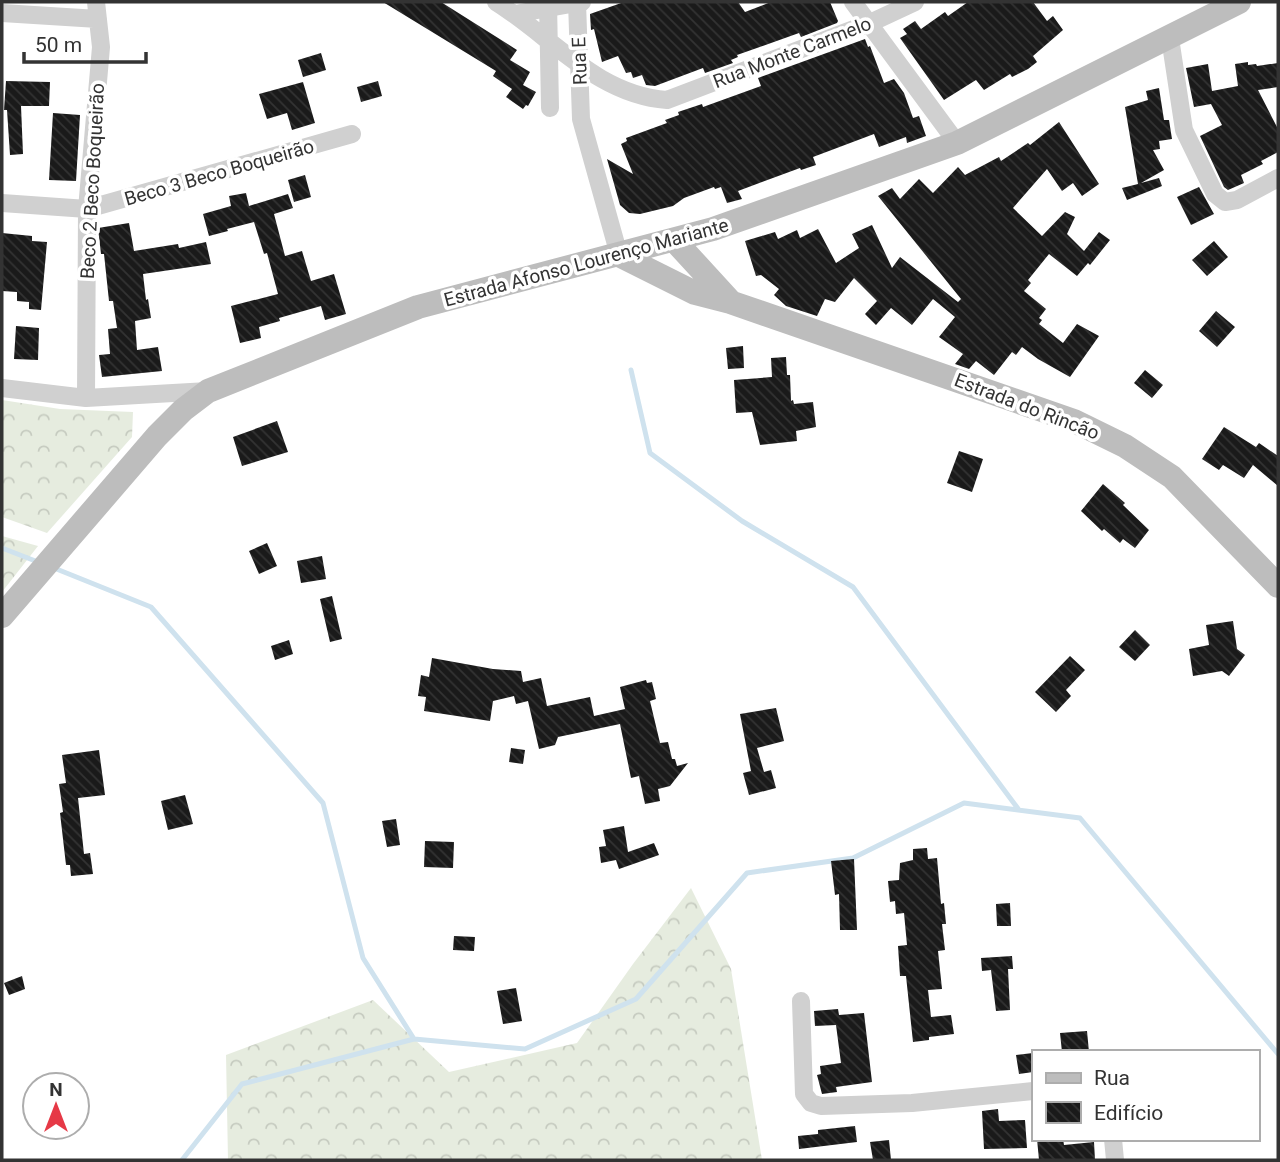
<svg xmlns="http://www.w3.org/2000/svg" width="1280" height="1162" viewBox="0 0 1280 1162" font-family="Roboto,sans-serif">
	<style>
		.forest { fill: url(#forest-crowns) }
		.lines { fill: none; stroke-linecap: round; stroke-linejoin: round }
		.stream { stroke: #cfe2ee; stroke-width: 5 }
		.building { fill: url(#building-back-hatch) }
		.street { stroke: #d0d0d0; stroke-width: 18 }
		.secondary { stroke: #bdbdbd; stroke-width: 24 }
		.labels { text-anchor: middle; stroke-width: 7; stroke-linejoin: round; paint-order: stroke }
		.street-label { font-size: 19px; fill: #333; stroke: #fff }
	</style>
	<defs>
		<pattern id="forest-crowns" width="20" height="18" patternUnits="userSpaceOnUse" patternTransform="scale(1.75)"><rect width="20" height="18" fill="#e6ecdf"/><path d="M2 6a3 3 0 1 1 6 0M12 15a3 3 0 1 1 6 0" fill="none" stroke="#c6cbc0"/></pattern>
		<pattern id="building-back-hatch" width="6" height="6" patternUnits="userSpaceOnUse" patternTransform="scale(1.75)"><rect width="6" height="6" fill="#1a1a1a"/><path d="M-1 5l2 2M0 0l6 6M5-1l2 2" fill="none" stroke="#333"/></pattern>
	</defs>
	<rect width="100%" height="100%" fill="#fff"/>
	<path class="forest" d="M2,400l58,9 73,3 -1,25 -85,96 -45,-16z
		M2,536l36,10 -36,46z
		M691,888l40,81 31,191h-534l-2,-105 147,-55 76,72 128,-29 56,-79z"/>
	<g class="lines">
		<path class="stream" d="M631,370l19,83 92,68 111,66 166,223
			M2,548l36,14
			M54,568l97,39 172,196 40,155 51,81
			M182,1160l60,-76 172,-45 111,10 111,-50 111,-126 106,-15 111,-55 116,15 198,236"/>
	</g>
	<path class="building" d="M383,2h58l76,48 -7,10 20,12 -7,13 13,7 -8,14 -2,-1 -3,4 -17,-12 6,-8 -19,-13 3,-5z
		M624,2h114l7,10 26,-10h59l8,19 -1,2 -36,14 -2,-4 -62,22 1,2 -7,3 2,3 -28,10 -2,-5 -48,18 -9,-1 -4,-10 -9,3 -2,-6 -5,1 -8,-17 -16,6 -8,-33 -3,1 -1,-16z
		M968,2h65l14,19 6,-5 10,14 -30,26 4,6 -9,7 -16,8 -2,-3 -26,16 -8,-10 -32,20 -44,-62 7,-4 -4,-5 12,-8 6,8 24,-17 3,4z
		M865,39l3,8 2,-1 14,37 10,-4 10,14 9,25 6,-2 7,20 -19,7 -1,-6 -27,10 -5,-13 -61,23 3,8 -15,5 -1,-2 -62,23 4,8 -15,4 -6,-16 -6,2 -1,-2 -30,11 -11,8 -33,8 -11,-1 -9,-8 -13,-46 26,15 -12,-30 6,-3 -1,-3 41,-15 -2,-3 14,-5 -1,-3 24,-8 1,3 58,-21 -3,-8z
		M321,53l5,17 -23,7 -5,-17z
		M1248,62v3l8,-1 1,2 21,-3v24l-20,3 20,39v23l-17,9 2,3 -22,11 3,8 -16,7 -4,-3 -24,-51 22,-11 -11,-21 -17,3 -8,-39 22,-4 4,27 26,-5 -3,-22z
		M6,81l44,1 -1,24h-28l2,48 -13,1 -3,-45h-3z
		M378,81l4,15 -21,6 -4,-15z
		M303,82l12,41 -23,7 -5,-17 -20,6 -8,-25z
		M1159,88l5,32h5l3,19 -13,2 1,8 -7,1 11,20 -23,13 18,-5 3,8 -35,14 -5,-12 16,-4 -13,-77 23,-7 -2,-9z
		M53,113l27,2 -4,66 -27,-1z
		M1059,122l40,62 -17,12 -9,-13 -11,8 -15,-22 -34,39 29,28 23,-24 10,5 -8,17 17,17 15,-19 11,8 -20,25 -2,-2 -11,13 -28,-22 -21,26 3,3 -7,8 22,18 -7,9 3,2 -3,4 24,19 14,-19 22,12 -29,41 -32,-18 -16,-12 -6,8 -4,-3 -18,23 -18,-14 -7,8 -14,-5 8,-10 -24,-17 16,-20 -22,-18 -21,26 -21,-17 -15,17 -11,-11 12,-13 -23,-23 -19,24 -10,-3 -8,17 -31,-10 -12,-11 5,-6 -18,-14 -5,1 -11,-35 30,-9 3,7 19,-9 3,8 18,-9 18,34 23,-15 -7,-14 20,-9 20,43 8,-11 58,45 3,-3 -83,-103 14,-8 8,11 19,-20 14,14 25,-26 7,8 34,-18 2,4 27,-18 2,2z
		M305,175l6,22 -17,5 -6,-22z
		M1199,187l15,27 -23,11 -14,-28z
		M246,193l3,13 39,-12 5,14 -19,6 11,42 17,-5 9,30 23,-7 12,40 -21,6 -4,-14 -42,12 1,3 -21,6 2,11 -21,5 -9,-37 47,-12 -11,-41 -3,1 -10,-32 -27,7 1,2 -19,5 -6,-22 28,-8 -2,-10z
		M129,223l5,28 44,-7 1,4 27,-6 5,22 -68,10 3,26 2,-1 3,19 -16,3 2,29 21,-3 4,24 -60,6 -3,-22 11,-1 -2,-25 9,-1 -4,-27h-4l-5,-47h-3l-3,-26z
		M2,233l30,3v5l15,1 -6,68 -12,-1v-7l-12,-1v-9l-15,-1z
		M1214,241l14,16 -21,19 -15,-16z
		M1216,311l19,16 -18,20 -18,-16z
		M16,326l23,2 -1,32 -24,-1z
		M743,346l1,22 -16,1 -2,-21z
		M786,357l1,18h3l1,26 2,-1 1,4 19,-2 3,25 -20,4 1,10 -37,4 -8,-33 -16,1 -2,-33 38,-3 -1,-19z
		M1145,370l18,15 -11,13 -18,-15z
		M277,421l11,31 -46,14 -9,-29z
		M1224,427l32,20 3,-4 19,13v30l-25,-21 -9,13 -21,-13 -4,5 -17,-11z
		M959,451l24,8 -11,33 -25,-9z
		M1103,484l22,19 -2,2 26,25 -14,18 -12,-9 -3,4 -16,-14 -2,2 -21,-20z
		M267,543l10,23 -18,8 -10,-23z
		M322,556l4,23 -25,4 -4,-22z
		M332,596l10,43 -12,3 -10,-43z
		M1233,621l4,28 8,6 -16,21 -7,-5 -29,5 -4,-27 20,-4 -3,-20z
		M1135,630l15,15 -15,16 -16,-14z
		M289,640l4,14 -18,6 -4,-14z
		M1070,656l15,14 -19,20 5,6 -15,16 -21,-20z
		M432,658l61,11 28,2 2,11 18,-4 6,28 43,-9 4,19 31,-7 -5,-22 26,-7 1,3 5,-1 4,17 -6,2 10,42 8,-1 4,17h3l2,7 11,-3 -18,23 -12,3 2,12 -15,3 -6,-28 -8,2 -11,-54 -62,13 -3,8 -16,4 -11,-48 -12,3 -2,-8 -21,5 -3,20 -66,-10 2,-14 -8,-1 3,-21 8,2z
		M776,708l8,33 -27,7 7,24 7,-2 5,18 -27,7 -6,-22 8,-2 -11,-57z
		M511,748l14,2 -2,14 -14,-2z
		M99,750l6,45 -27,3 6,56 6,-1 3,21 -22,2 -1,-11h-4l-6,-52 3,-1 -4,-28 7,-1 -4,-28z
		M185,795l8,29 -25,6 -7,-29z
		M396,819l4,26 -13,2 -5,-26z
		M624,826l4,26 26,-9 5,12 -40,14 -3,-9 -15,3 -2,-16 7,-1 -3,-16z
		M425,841l29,1 -1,26 -29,-1z
		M927,848l1,11 9,-1 4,46 3,-1 2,21h-4l3,26 -7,1 4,38 -14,1 3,27 20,-2 3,19 -25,3v3l-16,2 -7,-66h-6l-2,-30 9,-1 -3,-32 -8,1 -1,-13 -5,1 -2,-21 11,-1 1,-17 13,-3v-11z
		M854,859l3,71h-17l-1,-36 -4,1 -4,-34z
		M1010,903l1,23h-14l-1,-22z
		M454,936l21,1 -1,14 -21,-1z
		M1012,956l1,13h-5l2,41 -14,1 -5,-41 -9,1 -1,-13z
		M22,976l3,13 -16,6 -5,-12z
		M516,988l6,33 -19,3 -6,-33z
		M838,1009l1,6 25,-2 8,69 -36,5 1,5 -15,2 -5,-19 4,-1 -1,-8 21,-3 -5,-38 -21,1 -1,-15z
		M1087,1031l2,21h-27l-2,-19z
		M1033,1053v19l-14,2 -3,-19z
		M998,1109l1,12 26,-1 2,28 -43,1 -2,-38z
		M855,1126l2,16 -58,7 -1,-13 20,-2v-4z
		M1037,1139h26l1,6 30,-3 1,18h-56z
		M889,1140l2,20h-18l-3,-18z"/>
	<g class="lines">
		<path class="street" d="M496,2c56,35 101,93 171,98l203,-77 45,-21
			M548,2l2,106
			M577,2l4,117 38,136
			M853,2l104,141
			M2,13l96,6
			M515,14l67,-12
			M1170,38l14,92 31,64 10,8 12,-2 41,-22
			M2,203l85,6 265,-75
			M2,388l84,10 122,-7
			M86,398l1,-189 14,-162 -5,-45
			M801,1001l3,93 7,9 10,3 91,-3 121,-12
			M1113,1139l2,21"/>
		<path class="secondary" d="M674,240l56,61
			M619,255l76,38 35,9 344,119 51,25 47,31 106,109
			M2,616l155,-180 26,-26 25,-19 210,-84 295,-78 244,-86 282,-141"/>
	</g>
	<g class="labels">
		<g class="street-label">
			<text transform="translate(792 52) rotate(-21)" y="7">Rua Monte Carmelo</text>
			<text transform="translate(579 61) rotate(-92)" y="7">Rua E</text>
			<text transform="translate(219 172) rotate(-16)" y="7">Beco 3 Beco Boqueirão</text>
			<text transform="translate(92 181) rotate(-87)" y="7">Beco 2 Beco Boqueirão</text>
			<text transform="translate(586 262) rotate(-15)" y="7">Estrada Afonso Lourenço Mariante</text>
			<text transform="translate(1027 406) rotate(21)" y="7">Estrada do Rincão</text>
		</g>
	</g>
	<rect width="1280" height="1162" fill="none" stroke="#333333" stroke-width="7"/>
	<rect x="1032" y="1050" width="228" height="91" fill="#ffffff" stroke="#adadad" stroke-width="2"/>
	<rect x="1046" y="1073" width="35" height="10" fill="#bdbdbd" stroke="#adadad" stroke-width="2"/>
	<text x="1094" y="1085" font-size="21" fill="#333333">Rua</text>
	<rect x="1046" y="1102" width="35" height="21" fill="url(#building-back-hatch)" stroke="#adadad" stroke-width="2"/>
	<text x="1094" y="1120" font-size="21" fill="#333333">Edifício</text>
	<g transform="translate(56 1106)"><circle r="33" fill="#ffffff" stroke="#adadad" stroke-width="2"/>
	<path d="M0-5L12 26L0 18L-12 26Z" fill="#e63946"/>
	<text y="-10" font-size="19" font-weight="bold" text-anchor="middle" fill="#333333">N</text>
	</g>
	<path d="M24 52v10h122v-10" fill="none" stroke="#333333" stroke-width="3.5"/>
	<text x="35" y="52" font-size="21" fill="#333333" stroke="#ffffff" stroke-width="5" paint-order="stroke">50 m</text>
</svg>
